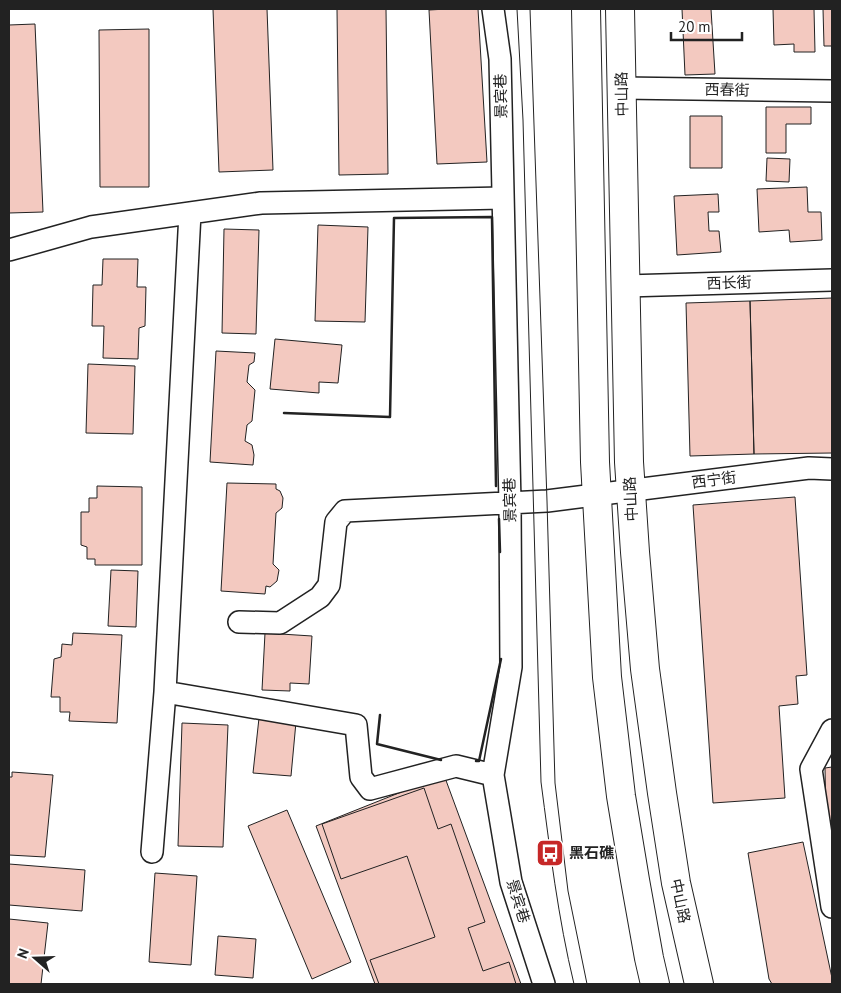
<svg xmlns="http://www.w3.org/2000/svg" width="841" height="993" viewBox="0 0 841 993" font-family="'PT Sans','Noto Sans SC',sans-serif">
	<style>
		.building { fill: #f3c9c0; stroke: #222 }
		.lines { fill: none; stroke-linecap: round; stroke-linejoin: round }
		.street-casing { stroke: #222; stroke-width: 24 }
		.highway-casing { stroke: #222; stroke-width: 30 }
		.street { stroke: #fff; stroke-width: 21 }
		.highway { stroke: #fff; stroke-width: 28 }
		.tram { stroke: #222; stroke-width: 1 }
		.wall { stroke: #222; stroke-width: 2.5 }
		.labels { text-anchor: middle; stroke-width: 4; stroke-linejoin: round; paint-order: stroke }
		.street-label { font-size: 15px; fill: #222; stroke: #fff }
		.poi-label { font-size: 15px; font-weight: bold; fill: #222; stroke: #fff; text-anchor: start }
	</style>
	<rect width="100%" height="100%" fill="#fff"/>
	<path class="building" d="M213,9h54l6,161 -54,2z
		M337,9h49l2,165 -49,1z
		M447,9h31l9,153 -50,2 -8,-154z
		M682,9h29l4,65 -30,1z
		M773,9h41l1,43h-21v-8l-20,1z
		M823,9h9v50v-13h-8z
		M35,24l8,188 -34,1v-188z
		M149,29v158h-49l-1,-157z
		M766,107h45v17h-25v29h-20z
		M690,116h32v52h-32z
		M767,158l23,1 -1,23 -23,-1z
		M807,187l1,25h13l1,28 -32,2 -1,-12 -30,2 -2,-43z
		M718,194l1,18h-11l1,19h10l2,21 -44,3 -3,-59z
		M318,225l50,2 -3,95 -50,-1z
		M224,229l35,1 -3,104 -34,-1z
		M103,259h35l-1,28h9l-1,39 -6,2 -1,31 -35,-1 1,-32h-12l1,-41h9z
		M832,298v155l-78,1 -4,-153z
		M750,301l4,153 -64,2 -4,-153z
		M275,339l67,6 -4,38 -19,-1v11l-49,-4z
		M216,351l39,2 -1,9 -5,3 -2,17 8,8 -3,31 -5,4 -2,16 7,4 2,10 -1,10 -43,-3z
		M88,364l47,2 -2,68 -47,-1z
		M227,483l49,1v5l4,2 3,7 -1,10 -6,5 -3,51 6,6 -2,11 -7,6 -4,-1 -1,8 -44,-3z
		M97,486l45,1v78h-47v-6h-8v-12l-6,-2v-33h8v-14h8z
		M795,497l12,178 -11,1 2,28 -19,2 6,92 -72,5 -20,-298z
		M111,570l27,1 -2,56 -28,-1z
		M73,633l49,2 -5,88 -48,-2 1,-9h-10v-15h-9l3,-38 7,-2 1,-13 10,1z
		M265,633l47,3 -3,48 -19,-1v8l-28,-1z
		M259,718l37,4 -5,54 -38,-3z
		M182,723l46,2 -5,122 -45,-1z
		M832,767v54h-6l-1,-53z
		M12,772l41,3 -8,82 -36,-2v-78h3z
		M444,775l77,209h-146l-59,-158z
		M424,788l14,41 13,-5 34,98 -17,6 15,43 26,-9 7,22h-137l-9,-24 65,-23 -28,-81 -66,23 -19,-55z
		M287,810l64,152 -39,17 -64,-153z
		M803,842l29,136v6h-60l-3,-5 -21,-126z
		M9,864l76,6 -3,41 -73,-6z
		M155,873l42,3 -6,89 -42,-3z
		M9,919l39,4 -7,61h-32z
		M218,936l38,3 -3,39 -38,-3z"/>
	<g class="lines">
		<g class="street-casing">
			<path id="street" d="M493,9l7,50 10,444 1,164 -18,108 18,107 33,102
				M622,88l210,3
				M9,250l82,-23 170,-24 242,-5
				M626,286l206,-6
				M239,622l41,1 40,-26 9,-12 7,-63 9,-11 202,-10 262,-33 23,1
				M165,692l191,33 5,52 9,12 86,-23 37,9
				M832,730l-21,39 21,138
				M152,852l13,-160 25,-479"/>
		</g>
		<g class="highway-casing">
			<path id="highway" d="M586,9l9,453 12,215 14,119 14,84 14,78 6,26
				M620,9l9,453 6,90 10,117 17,124 14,90 23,101"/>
		</g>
		<use href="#street" class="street"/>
		<use href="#highway" class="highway"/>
		<path class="tram" d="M517,9l6,111 18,662c9,68 17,136 33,202
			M530,9l17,492 8,282 13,108 19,93"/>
		<path class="wall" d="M284,413l106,4 4,-199 98,-1 4,269
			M499,519l1,33
			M380,715l-3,29 64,16
			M476,761h3l22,-102"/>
	</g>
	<defs>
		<g id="bus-square" transform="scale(1.4375)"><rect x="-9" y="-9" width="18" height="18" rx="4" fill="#c62828" stroke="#fff"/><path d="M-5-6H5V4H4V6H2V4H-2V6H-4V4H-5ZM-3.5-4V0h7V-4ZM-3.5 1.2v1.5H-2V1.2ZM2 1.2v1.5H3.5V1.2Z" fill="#fff"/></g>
	</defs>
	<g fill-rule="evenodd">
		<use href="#bus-square" x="550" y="853"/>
	</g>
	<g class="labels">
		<g class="street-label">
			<text transform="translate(727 90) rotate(1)" y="5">西春街</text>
			<text transform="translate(622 94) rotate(-91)" y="5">中山路</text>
			<text transform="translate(501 96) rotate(-91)" y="5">景宾巷</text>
			<text transform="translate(729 283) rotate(-2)" y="5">西长街</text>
			<text transform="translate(714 480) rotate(-7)" y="5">西宁街</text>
			<text transform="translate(631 499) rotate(-93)" y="5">中山路</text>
			<text transform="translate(510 500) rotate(-91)" y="5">景宾巷</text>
			<text transform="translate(518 901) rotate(73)" y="5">景宾巷</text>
			<text transform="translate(680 901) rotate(78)" y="5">中山路</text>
		</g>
		<g class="poi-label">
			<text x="569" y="858">黑石礁</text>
		</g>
	</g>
	<rect width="841" height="993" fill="none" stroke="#222222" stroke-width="20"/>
	<g transform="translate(35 958) rotate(290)" stroke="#ffffff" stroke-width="4" paint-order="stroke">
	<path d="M0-4L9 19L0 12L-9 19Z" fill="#222222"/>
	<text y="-8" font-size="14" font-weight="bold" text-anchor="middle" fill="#222222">N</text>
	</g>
	<path d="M671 32v8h71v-8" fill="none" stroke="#222222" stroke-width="2.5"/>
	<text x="678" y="32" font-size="15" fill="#222222" stroke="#ffffff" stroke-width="4" paint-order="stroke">20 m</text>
</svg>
